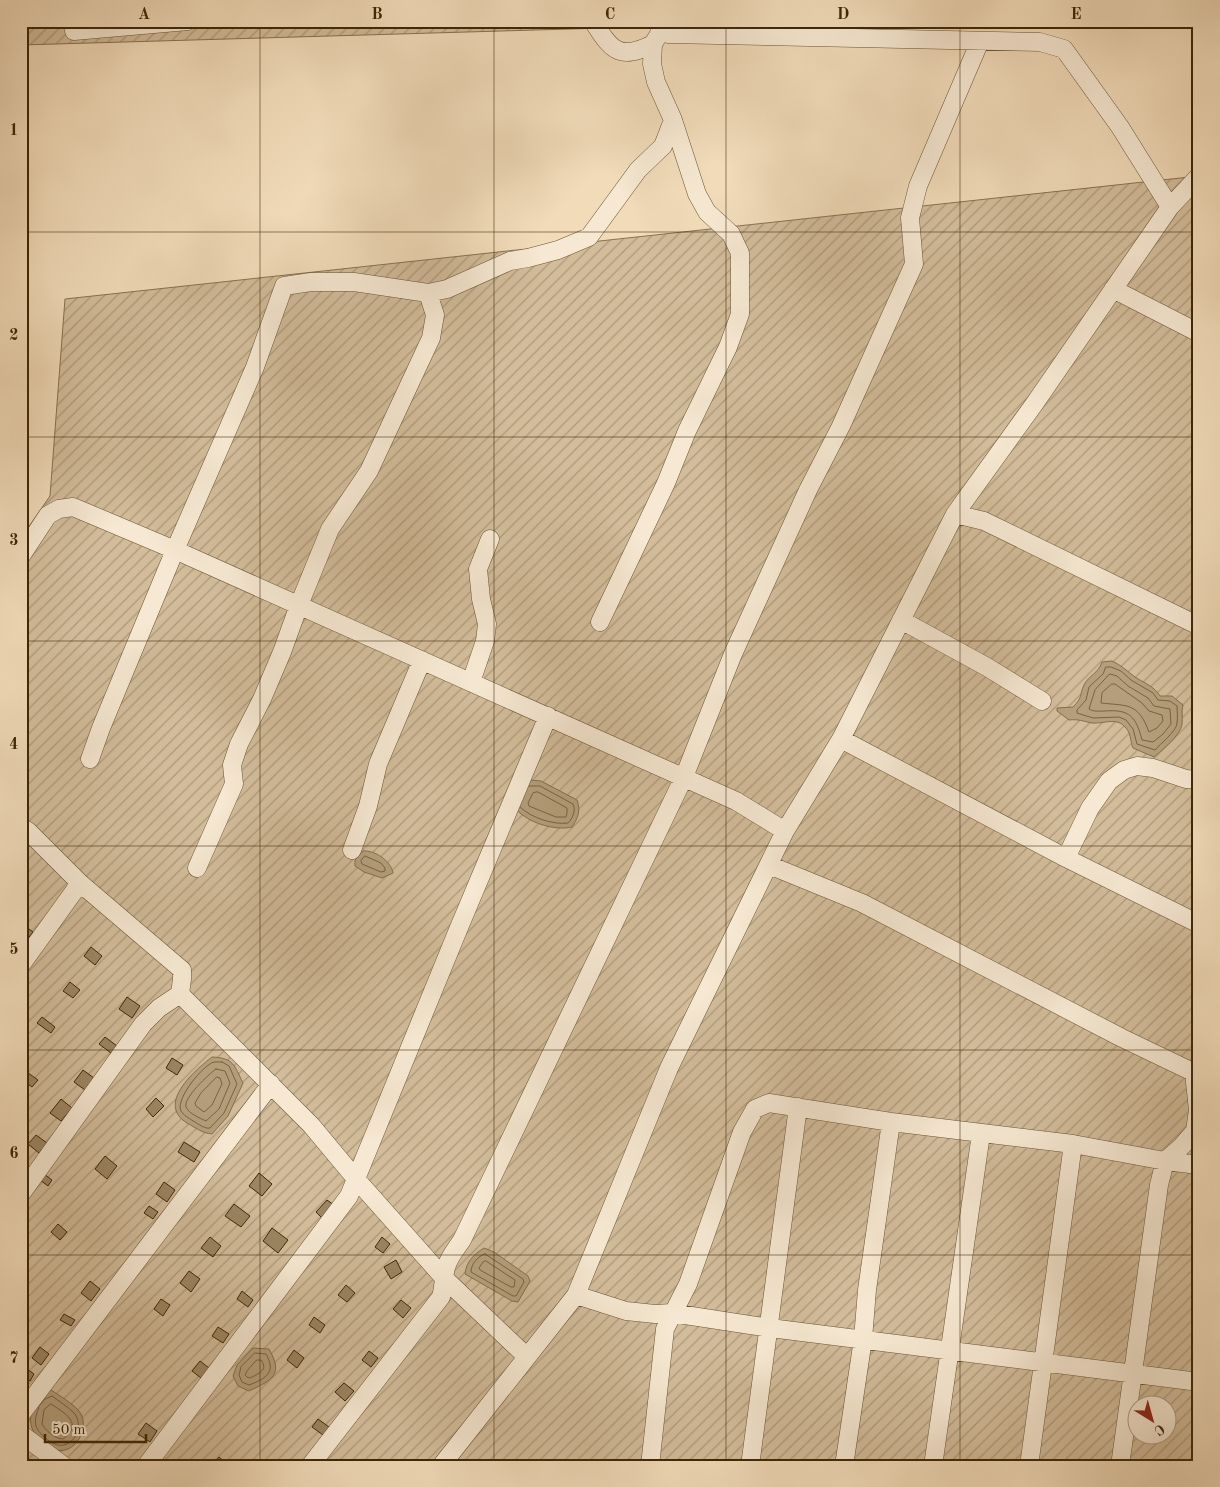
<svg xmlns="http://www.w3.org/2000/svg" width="1220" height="1487" viewBox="0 0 1220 1487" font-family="'Old Standard TT',serif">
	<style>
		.garden { fill: url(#garden-furrows); stroke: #88724f; fill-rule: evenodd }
		.water { fill: #b49e7b; stroke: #846e4b }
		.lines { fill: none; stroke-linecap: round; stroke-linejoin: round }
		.shore { stroke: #786240; stroke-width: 1 }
		.building { fill: #9b8562; stroke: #3d2704 }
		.minor-casing { stroke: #6a5431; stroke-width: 19 }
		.minor { stroke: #f6e8d2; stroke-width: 18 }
		.grid { fill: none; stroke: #3d2704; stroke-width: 1; stroke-opacity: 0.55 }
		.neatline { fill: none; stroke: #3d2704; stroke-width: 2 }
		.grid-label { font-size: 16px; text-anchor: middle; font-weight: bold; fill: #3d2704 }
	</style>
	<defs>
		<pattern id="garden-furrows" width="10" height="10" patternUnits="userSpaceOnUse" patternTransform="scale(1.25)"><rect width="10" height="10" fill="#d2bc9a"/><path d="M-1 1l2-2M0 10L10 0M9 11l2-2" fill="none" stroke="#ac997b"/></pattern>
	</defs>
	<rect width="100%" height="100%" fill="#f1dbb9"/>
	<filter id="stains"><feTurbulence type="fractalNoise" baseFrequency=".004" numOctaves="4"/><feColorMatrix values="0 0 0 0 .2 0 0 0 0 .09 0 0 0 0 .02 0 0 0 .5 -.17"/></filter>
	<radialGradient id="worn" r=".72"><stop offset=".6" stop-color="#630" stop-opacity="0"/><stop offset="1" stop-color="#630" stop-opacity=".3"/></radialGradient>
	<path class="garden" d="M22,21h823l-824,24z
		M1199,176v1290h-1178v-928l29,-42 15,-197zM1138,1404h30v30h-30z"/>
	<path class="water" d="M1112,661c9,4 15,10 23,16 9,6 19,9 25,19h12l11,9c-2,7 0,13 -1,19 -1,11 -20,26 -28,33l-21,-9c-3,-7 -2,-16 -8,-21 -8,-10 -22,-3 -33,-4 -9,-2 -14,-4 -23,-3l-12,-9v-3l16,-1c10,-10 6,-11 11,-22 5,-10 14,-11 18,-23z
		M530,780l11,1 36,19c4,11 1,18 -5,27 -17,4 -44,-4 -56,-18z
		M363,851c12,-1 28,10 30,22l-11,5 -18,-6 -9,-6v-6z
		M212,1057c22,1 22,8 31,26l-15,33 -16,18c-10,-1 -16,-6 -25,-11 -31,-19 7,-52 25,-66z
		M484,1248l10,4 34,24 2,5 -12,21 -6,-1 -47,-27c1,-12 9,-20 19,-26z
		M253,1348l16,1c15,26 3,31 -20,42l-11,-5 -5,-10 4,-11z
		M51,1390c9,6 21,13 28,21 12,15 -3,44 -23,39 -4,-1 -9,-6 -13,-8 -22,-17 -12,-40 8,-52z"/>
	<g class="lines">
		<path class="shore" d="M1106,667h5l10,4 10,9 22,13 5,7 12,1 7,5c0,6 1,11 0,17 0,8 -17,21 -22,27l-18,-6 -4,-15 -7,-9 -7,-3 -26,1 -16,-5v-3l9,-10 3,-13 14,-13z
			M1110,674l7,2 11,10 20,12 6,8 16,3 1,15 -8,10 -10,8 -11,-2c-6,-23 -12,-31 -37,-29 -6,0 -11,1 -16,-2l6,-19z
			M1112,684h3l27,19 7,8 13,4 1,6 -6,7 -8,4c-11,-30 -22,-26 -48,-29l1,-10z
			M538,792l29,16v5l-1,4h-10l-27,-11 -1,-3 5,-10z
			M520,807c11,11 34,18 48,16 5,-5 8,-13 5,-19l-33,-18h-11
			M365,856l16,7 4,5v3l-4,1 -19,-8 -1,-3z
			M222,1062l7,4 8,18 -13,29 -14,15c-6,1 -11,-4 -17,-7 -4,-3 -10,-6 -12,-10 -6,-12 22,-46 33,-49 1,0 7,0 8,0z
			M216,1069l9,2 5,12 -11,26 -13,12c-6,-3 -17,-7 -20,-14 -3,-9 23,-33 30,-38z
			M217,1077l3,1 2,6 -10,21 -8,7 -8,-6 -1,-3 6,-10z
			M485,1254l38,25 1,3 -8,14h-3l-42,-24c0,-8 7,-16 14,-18z
			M486,1261l29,19 -1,7h-3l-31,-17 -1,-2 4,-6z
			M255,1353l11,1c11,19 -1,25 -17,31l-7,-3 -3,-7 2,-8z
			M257,1360h4c8,10 -3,14 -11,18l-3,-1 -2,-2 2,-4z
			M51,1404c14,9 33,20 12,35 -8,0 -18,-9 -21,-15l2,-14z
			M39,1407c-2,6 -5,13 -3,19 3,9 19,22 28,19 13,-3 19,-22 10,-32 -6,-6 -15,-12 -22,-17l-7,3 -6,7"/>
	</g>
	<path class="building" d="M25,926l8,6 -8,10 -4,-3v-7z
		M91,947l11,9 -7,9 -11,-9z
		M70,982l10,8 -7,8 -10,-7z
		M127,997l13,9 -8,12 -13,-9z
		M42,1017l13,10 -4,6 -14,-10z
		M105,1037l12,9 -6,7 -12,-9z
		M172,1058l11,7 -6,10 -11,-7z
		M24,1070l14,10 -6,7 -11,-8v-5z
		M83,1070l11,8 -9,12 -11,-8z
		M156,1098l8,8 -11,11 -7,-8z
		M61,1099l11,9 -11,13 -11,-8z
		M36,1135l11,8 -8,10 -11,-9z
		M184,1142l16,10 -6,10 -16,-10z
		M105,1156l12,10 -10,13 -12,-10z
		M259,1173l13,11 -10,12 -13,-10z
		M44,1174l8,6 -4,6 -8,-6z
		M164,1182l11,8 -8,12 -11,-8z
		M327,1200l7,5 -12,13 -6,-6z
		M234,1204l16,12 -9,11 -16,-11z
		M149,1206l9,6 -5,7 -9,-6z
		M58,1224l9,8 -7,8 -9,-8z
		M272,1228l16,12 -10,13 -15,-12z
		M210,1237l11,9 -8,11 -12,-9z
		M382,1237l8,7 -7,9 -8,-6z
		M396,1260l6,12 -11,7 -7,-12z
		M189,1271l11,8 -9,13 -11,-9z
		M90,1281l10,8 -9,12 -10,-8z
		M346,1285l9,8 -8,9 -9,-7z
		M242,1291l11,9 -5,7 -11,-8z
		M161,1299l9,6 -7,11 -9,-7z
		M401,1300l10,8 -8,10 -10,-9z
		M64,1314l11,6 -4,6 -11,-6z
		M314,1317l11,8 -5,8 -11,-8z
		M218,1327l11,7 -6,9 -11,-7z
		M40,1347l9,7 -8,11 -9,-7z
		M294,1350l10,8 -7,10 -10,-8z
		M369,1351l9,7 -7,9 -9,-7z
		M200,1361l9,7 -8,10 -9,-7z
		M27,1369l7,5 -4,7 -8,-6z
		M344,1383l10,8 -9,10 -10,-9z
		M318,1419l11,8 -6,8 -11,-8z
		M146,1423l11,8 -7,11 -12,-8z
		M219,1457l11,9 -18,-1z"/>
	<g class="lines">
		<g class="minor-casing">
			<path id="minor" d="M593,21c18,29 26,40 60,23
				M657,22l4,9 8,3 371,8 24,7 56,78 50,80
				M74,31l114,-10
				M1113,289l86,44
				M955,514l29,7 215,105
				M21,556l27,-41 11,-6 14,-2 102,43 561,251 49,30
				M901,620l86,47 55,34
				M600,622l66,-139 21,-52 41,-84 12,-33v-61l-9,-19 -24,-22 -10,-18 -24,-74 -17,-38 -4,-18 1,-20 8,-13
				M471,682l14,-41 2,-17 -6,-25 -3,-30 12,-30
				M841,739l225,119 133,66
				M90,759l11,-31 74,-178 80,-183 29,-81 27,-4h43l74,11 19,-4 63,-28 18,-3 30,-8 31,-13 49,-67 25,-24 10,-26
				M21,827l7,4 52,52 102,87v9l-2,15 131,131 45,54 88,99 83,79
				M352,850l16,-44 10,-42 44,-104
				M1066,858l24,-50 19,-27 15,-11 13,-4 16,2 33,11 13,1
				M769,865l93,38 260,135 77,37
				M197,868l37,-84 -2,-19 7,-21 23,-45 20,-47 17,-47 31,-76 39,-58 62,-133 4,-23 -7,-22
				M21,965l59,-82
				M21,1194l122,-170 16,-16 21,-14
				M576,1295l50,16 29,3 17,-1 98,15 429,54
				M21,1414l250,-330
				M21,1434l43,32
				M146,1466l203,-270 109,-266 90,-214
				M310,1466l131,-169c3,-10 2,-19 5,-29 2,-10 10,-19 16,-28l222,-463 49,-123 75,-164 33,-64 73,-162 -4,-46 8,-32 62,-145
				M441,1466l135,-171 93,-227 116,-237 56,-92 114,-225 80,-111 135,-196 29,-31
				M650,1466l15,-137 23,-45 54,-152 13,-23 14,-6 122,19 182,22 92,17 34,4
				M750,1466l48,-359
				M844,1466l19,-127 4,-49 24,-168
				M933,1466l48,-332
				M1029,1466l44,-322
				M1120,1466l39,-281 6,-24 17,-15 13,-15 3,-21 -4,-37"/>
		</g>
		<use href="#minor" class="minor"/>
	</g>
	<path class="grid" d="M260,21v1445M494,21v1445M726,21v1445M960,21v1445M21,232h1178M21,437h1178M21,641h1178M21,846h1178M21,1050h1178M21,1255h1178"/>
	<rect width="1220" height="1487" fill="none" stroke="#f1dbb9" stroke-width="55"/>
	<g transform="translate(1152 1420) rotate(143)"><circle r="24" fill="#f6e8d2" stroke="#ac9b80"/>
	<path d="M0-4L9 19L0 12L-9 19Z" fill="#8f2418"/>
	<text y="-8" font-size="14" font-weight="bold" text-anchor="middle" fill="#3d2704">С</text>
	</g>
	<path d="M45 1434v8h101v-8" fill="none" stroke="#3d2704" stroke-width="2.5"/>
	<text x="52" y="1434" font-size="15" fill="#3d2704" stroke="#f6e8d2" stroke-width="4" paint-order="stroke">50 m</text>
	<rect x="28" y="28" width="1164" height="1432" class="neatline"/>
	<g class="grid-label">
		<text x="144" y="19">A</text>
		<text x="377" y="19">B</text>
		<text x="610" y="19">C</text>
		<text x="843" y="19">D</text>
		<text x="1076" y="19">E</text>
		<text x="14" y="135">1</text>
		<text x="14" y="340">2</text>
		<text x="14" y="545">3</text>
		<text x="14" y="749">4</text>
		<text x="14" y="954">5</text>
		<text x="14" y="1158">6</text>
		<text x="14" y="1363">7</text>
	</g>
	<rect width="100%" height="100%" filter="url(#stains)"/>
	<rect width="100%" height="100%" fill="url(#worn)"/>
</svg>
